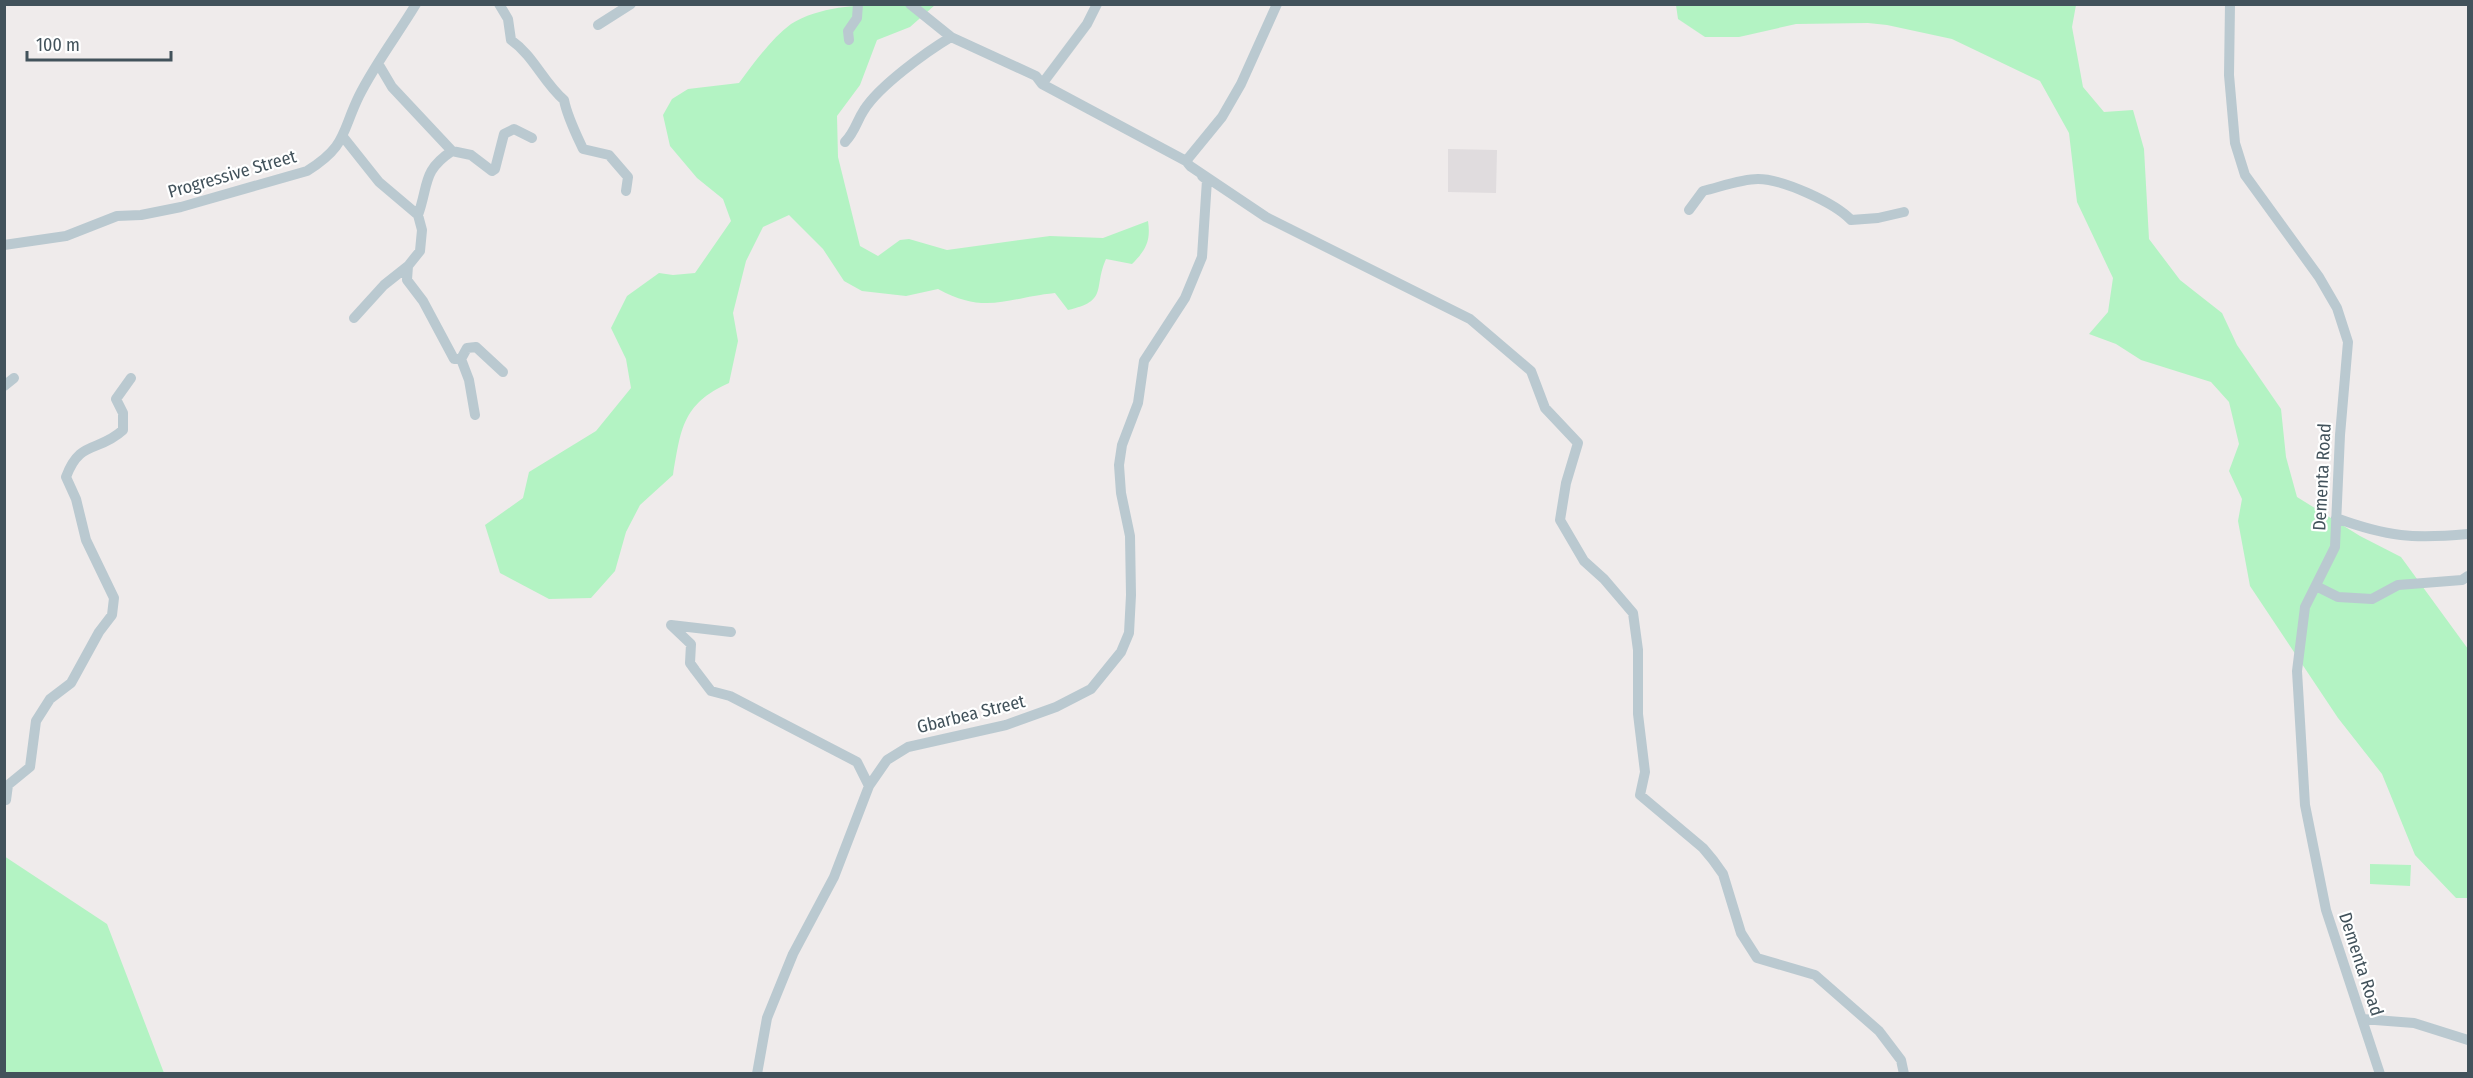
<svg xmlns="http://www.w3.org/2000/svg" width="2473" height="1078" viewBox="0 0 2473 1078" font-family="'Fira Sans Condensed',sans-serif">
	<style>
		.education { fill: #e0dcde }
		.green { fill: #b3f3c3 }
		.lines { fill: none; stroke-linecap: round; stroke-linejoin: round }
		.minor { stroke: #bac9d0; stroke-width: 10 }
		.labels { text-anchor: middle; stroke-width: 4.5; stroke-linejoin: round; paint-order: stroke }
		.street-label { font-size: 18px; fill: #42525b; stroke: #fff }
	</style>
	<rect width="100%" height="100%" fill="#efebeb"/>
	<path class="education" d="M1448,149l49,1 -1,43 -48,-1z"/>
	<path class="green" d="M935,5l-25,22 -33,13 -17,45 -23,31 1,41 22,89 18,10 22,-16 9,-1 38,11 103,-14 53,2 45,-17c3,20 -2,29 -16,43l-26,-5c-13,29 3,42 -38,51l-13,-17c-49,5 -69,22 -117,-4l-32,7 -44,-5 -18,-10 -21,-32 -34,-34 -26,12 -17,34 -13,52 5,28 -9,42c-47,21 -48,46 -56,92l-33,30 -14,27 -11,39 -24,27 -42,1 -49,-26 -15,-48 38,-27 6,-26 67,-41 35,-43 -5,-29 -15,-31 16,-32 32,-23 14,2 22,-2 36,-52 -8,-22 -26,-21 -27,-32 -7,-31 9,-16 16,-10 51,-6c15,-20 32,-44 52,-59 39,-24 99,-19 144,-19z
		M1676,5h400l-4,22 11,60 21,25 29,-2 11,39 5,90 31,41 42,33 15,32 44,64 5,48 11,40 63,39 41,21 67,92v249h-12l-41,-43 -33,-81 -44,-56 -88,-132 -12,-65 4,-22 -13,-28 10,-27 -10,-42 -18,-20 -70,-22 -25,-16 -27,-10 19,-22 5,-34 -36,-76 -8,-69 -29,-52 -88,-42 -65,-14 -19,-2 -72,1 -57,13h-34l-27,-18z
		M4,856l103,68 57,149h-159z
		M2370,864l41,1 -1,21 -40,-2z"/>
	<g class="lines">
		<path class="minor" d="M499,4l9,15 3,21c23,16 32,42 53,60 3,16 12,34 19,49l26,6 19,22 -2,14
			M910,4l41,33 85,39 6,8 144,77 4,5 76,51 204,102 61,52 14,37 33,35 -12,40 -6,37 24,41 20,18 29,34 5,37v64l7,58 -5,23 63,53 10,12 10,14 18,59 16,25 58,17 64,56 22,29 3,14
			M2230,4l-1,71 6,68 10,32 74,102 18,31 11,34 -8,93 -5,112 -30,60 -8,64 8,134 21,105 54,164
			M598,25l33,-21
			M849,40l-1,-9 9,-13 1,-14
			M379,65l13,22 60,64
			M1042,84l45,-60 10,-20
			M344,138l35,44 39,33 4,15 -2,21 -12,15 -24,19 -30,33
			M845,142c11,-12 11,-20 19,-32 15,-24 62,-58 87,-73
			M1186,161l36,-44 19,-33 36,-80
			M1689,210l14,-19c17,-4 38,-12 55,-12 25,0 77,24 93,41l27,-2 26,-6
			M418,215c11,-31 4,-44 34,-64l19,4 21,16 3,-2 9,-35 10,-5 18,9
			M4,245l62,-9 51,-20 24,-1 40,-8 126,-36c40,-25 34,-38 52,-75 16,-32 39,-62 57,-92
			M408,266l-1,14 16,21 31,58h7l8,21 6,35
			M461,359l6,-11 9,-1 27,25
			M4,386l10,-8
			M2336,518c52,19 77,21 132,16
			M2316,586l22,11 34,2 26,-14 64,-5 6,-4
			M731,632l-60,-7 20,19 -1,19 5,7 16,21 19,5 127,66 12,24
			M6,800l2,-15 22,-18 6,-46 14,-22 21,-16 28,-51 13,-17 2,-17 -28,-58 -10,-41 -10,-22c14,-38 32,-24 57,-47v-17l-7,-14 15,-21
			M2362,1019l52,4 54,17
			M757,1074l10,-56 26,-64 41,-77 35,-91 18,-26 21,-13 98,-22 50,-18 35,-18 30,-37 8,-19 2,-38 -1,-59 -9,-43 -2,-28 3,-20 16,-42 6,-42 41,-63 17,-41 5,-77 -5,-4"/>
	</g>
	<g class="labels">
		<g class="street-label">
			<text transform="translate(232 174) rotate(-16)" y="6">Progressive Street</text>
			<text transform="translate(2322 477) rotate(-87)" y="6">Dementa Road</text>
			<text transform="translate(971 714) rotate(-14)" y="6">Gbarbea Street</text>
			<text transform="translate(2361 964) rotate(72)" y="6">Dementa Road</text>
		</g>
	</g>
	<rect width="2473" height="1078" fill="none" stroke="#42525b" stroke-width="12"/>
	<path d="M27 51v9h144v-9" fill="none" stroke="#42525b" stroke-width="3"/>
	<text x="36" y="51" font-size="18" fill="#42525b" stroke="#ffffff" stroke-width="4.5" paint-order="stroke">100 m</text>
</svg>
